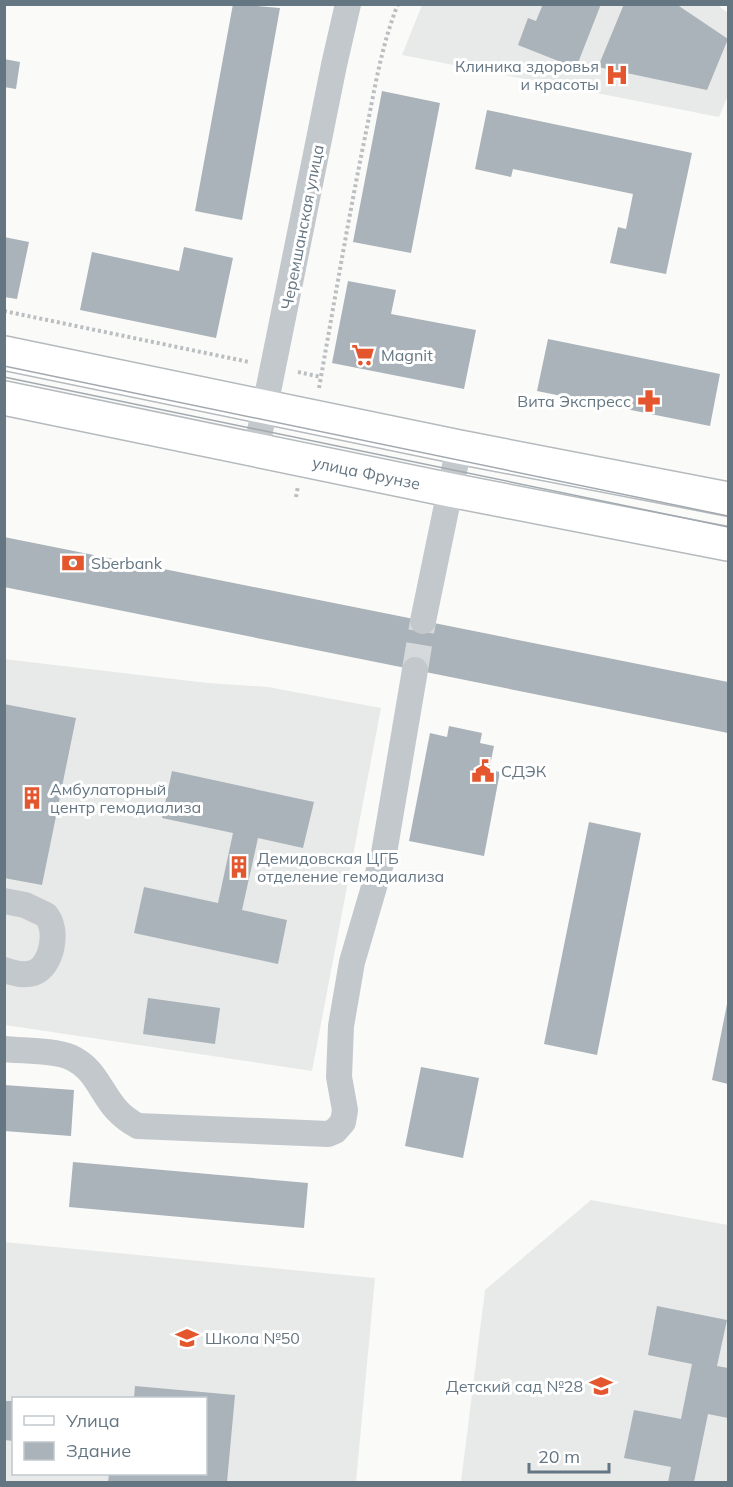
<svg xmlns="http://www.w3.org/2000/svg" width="733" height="1487" viewBox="0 0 733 1487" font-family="Mulish,sans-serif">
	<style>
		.built { fill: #e8e9e9; fill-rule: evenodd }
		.building { fill: #aab3b9 }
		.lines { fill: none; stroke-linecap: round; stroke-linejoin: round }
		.minor-tunnel { stroke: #d5d9db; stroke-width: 26; stroke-dasharray: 26 13; stroke-linecap: butt }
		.major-casing { stroke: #b5babe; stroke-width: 36 }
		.path { stroke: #bbbfc2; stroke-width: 4; stroke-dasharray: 3 3; stroke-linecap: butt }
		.minor { stroke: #c3c8cc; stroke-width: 26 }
		.major { stroke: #fff; stroke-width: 33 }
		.tram { stroke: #a2aab0; stroke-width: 1.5 }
		.labels { text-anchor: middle; stroke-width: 6; stroke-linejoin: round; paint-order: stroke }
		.poi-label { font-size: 16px; fill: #657683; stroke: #fff; text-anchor: start }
		.street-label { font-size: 16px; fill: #657683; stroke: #fff }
	</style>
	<rect width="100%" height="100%" fill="#fafaf8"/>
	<path class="built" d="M716,4l12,9v82l-9,22 -317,-62 20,-50z
		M4,659l204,24 60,4 113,21 -69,363 -307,-46z
		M591,1200l137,25v257h-267l24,-192z
		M4,1242l371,36 -19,204h-351zM14,1398h192v76h-192z"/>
	<path class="building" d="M233,4l47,4 -38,212 -47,-9z
		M543,4h58l-25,64 -58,-23 10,-27 8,3z
		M624,4h52l52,35 -21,51 -109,-23z
		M4,59l16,3 -4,27 -12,-2z
		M382,91l58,12 -29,150 -58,-11z
		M487,110l205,43 -26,121 -56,-11 8,-36 8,2 7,-35 -120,-25 -2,8 -36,-8z
		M4,237l25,5 -12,57 -13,-2z
		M184,247l49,11 -17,80 -136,-28 12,-58 87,19z
		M348,281l48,9 -5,24 85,16 -12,59 -132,-26z
		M548,339l172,35 -10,52 -173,-35z
		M4,537l724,145v51l-724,-146z
		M4,704l72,14 -34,167 -38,-7z
		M449,726l33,7 -2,10 14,3 -5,24 11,2 -16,84 -75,-15 21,-108 17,4z
		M172,771l142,31 -11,46 -45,-10 -16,72 45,10 -9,44 -144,-31 10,-46 74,16 15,-70 -71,-15z
		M589,822l52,11 -44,222 -53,-11z
		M148,998l72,10 -5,36 -72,-10z
		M727,1004h1v80l-16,-4z
		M421,1067l58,11 -16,80 -58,-12z
		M4,1085l70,5 -3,46 -67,-5z
		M73,1162l235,21 -4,45 -235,-21z
		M657,1306l70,14 -10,46 11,2v50l-20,-4 -14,68h-26l3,-15 -47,-9 10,-48 47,9 11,-55 -44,-9z
		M135,1386l100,9 -8,87h-119l1,-8h97v-76h-72z
		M4,1401h10v40l-10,-1z"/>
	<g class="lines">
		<path class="minor-tunnel" d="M415,670l8,-49"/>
		<g class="major-casing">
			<g id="major">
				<path d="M4,353l455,94 269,52"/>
				<path id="s1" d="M4,398l446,92 278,54"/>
			</g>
		</g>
		<path class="path" d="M4,311l245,51
			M298,372l23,5
			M319,388c15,-84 29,-168 46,-251 9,-44 16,-91 33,-133
			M296,497l2,-11"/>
		<path class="minor" d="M256,451l78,-386 14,-61
			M423,621l36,-174
			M4,901l21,4 21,10c13,15 6,52 -13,58 -10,3 -19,0 -29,-3
			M4,1049c18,2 50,1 66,8 34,15 30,50 68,69l190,8 7,-3 8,-9 2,-12 -6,-33 2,-51 11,-64 32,-109 31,-183"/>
		<use href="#major" class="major"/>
		<path class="tram" d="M4,366l724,150
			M4,377l724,150"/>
	</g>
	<defs>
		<g id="hospital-bare" transform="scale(1.8)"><path d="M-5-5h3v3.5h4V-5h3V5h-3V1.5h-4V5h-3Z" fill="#e4572e" stroke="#fff" stroke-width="2.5" paint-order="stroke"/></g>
		<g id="supermarket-bare" transform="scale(1.8)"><path d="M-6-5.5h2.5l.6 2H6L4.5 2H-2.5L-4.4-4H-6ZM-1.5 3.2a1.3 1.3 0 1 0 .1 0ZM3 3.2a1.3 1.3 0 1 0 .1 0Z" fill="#e4572e" stroke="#fff" stroke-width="2.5" paint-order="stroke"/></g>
		<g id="pharmacy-bare" transform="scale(1.8)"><path d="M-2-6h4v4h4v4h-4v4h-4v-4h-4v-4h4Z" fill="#e4572e" stroke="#fff" stroke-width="2.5" paint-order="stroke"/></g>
		<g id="bank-bare" transform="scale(1.8)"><path d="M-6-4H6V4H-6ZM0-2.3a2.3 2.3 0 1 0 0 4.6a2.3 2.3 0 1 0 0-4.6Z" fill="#e4572e" stroke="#fff" stroke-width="2.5" paint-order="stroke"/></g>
		<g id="civic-bare" transform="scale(1.8)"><path d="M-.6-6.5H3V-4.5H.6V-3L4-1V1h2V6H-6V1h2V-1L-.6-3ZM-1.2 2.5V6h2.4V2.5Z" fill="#e4572e" stroke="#fff" stroke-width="2.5" paint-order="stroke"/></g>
		<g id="building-bare" transform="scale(1.8)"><path d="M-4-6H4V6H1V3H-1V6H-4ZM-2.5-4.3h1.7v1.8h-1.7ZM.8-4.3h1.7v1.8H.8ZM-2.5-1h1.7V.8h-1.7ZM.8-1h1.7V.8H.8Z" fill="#e4572e" stroke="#fff" stroke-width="2.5" paint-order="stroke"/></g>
		<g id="school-bare" transform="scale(1.8)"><path d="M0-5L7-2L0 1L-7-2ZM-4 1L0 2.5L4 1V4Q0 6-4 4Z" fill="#e4572e" stroke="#fff" stroke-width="2.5" paint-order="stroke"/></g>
	</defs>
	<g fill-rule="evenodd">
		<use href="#hospital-bare" x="617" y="75"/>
		<use href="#supermarket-bare" x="363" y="355"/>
		<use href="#pharmacy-bare" x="649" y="401"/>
		<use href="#bank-bare" x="73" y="563"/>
		<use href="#civic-bare" x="483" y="771"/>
		<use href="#building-bare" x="32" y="798"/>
		<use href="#building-bare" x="239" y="867"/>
		<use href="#school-bare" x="187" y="1338"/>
		<use href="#school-bare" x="601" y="1386"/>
	</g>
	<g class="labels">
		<g class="poi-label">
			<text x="599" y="72" text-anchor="end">Клиника здоровья<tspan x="599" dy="18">и красоты</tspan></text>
			<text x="381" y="361">Magnit</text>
			<text x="631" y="407" text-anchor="end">Вита Экспресс</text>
			<text x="91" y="569">Sberbank</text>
			<text x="501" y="777">СДЭК</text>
			<text x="50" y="795">Амбулаторный<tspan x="50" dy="18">центр гемодиализа</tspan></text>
			<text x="257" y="864">Демидовская ЦГБ<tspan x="257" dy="18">отделение гемодиализа</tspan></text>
			<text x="205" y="1344">Школа №50</text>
			<text x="583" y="1392" text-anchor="end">Детский сад №28</text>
		</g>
		<g class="street-label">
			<text transform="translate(302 227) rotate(-79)" y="6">Черемшанская улица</text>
			<text dy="6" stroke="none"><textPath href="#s1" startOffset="370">улица Фрунзе</textPath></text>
		</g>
	</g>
	<rect width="733" height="1487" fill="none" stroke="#657683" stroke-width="12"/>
	<rect x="12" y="1397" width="195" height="78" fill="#ffffff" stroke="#c1c8cd" stroke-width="1.5"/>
	<rect x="24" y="1416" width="30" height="9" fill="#ffffff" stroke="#c1c8cd" stroke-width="1.5"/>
	<text x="66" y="1427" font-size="18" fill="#657683">Улица</text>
	<rect x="24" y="1442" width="30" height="18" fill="#aab3b9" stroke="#c1c8cd" stroke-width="1.5"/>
	<text x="66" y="1457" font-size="18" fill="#657683">Здание</text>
	<path d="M529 1463v9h80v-9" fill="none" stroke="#657683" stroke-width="3"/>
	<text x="538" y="1463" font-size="18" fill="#657683" stroke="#ffffff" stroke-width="4.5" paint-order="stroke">20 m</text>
</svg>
